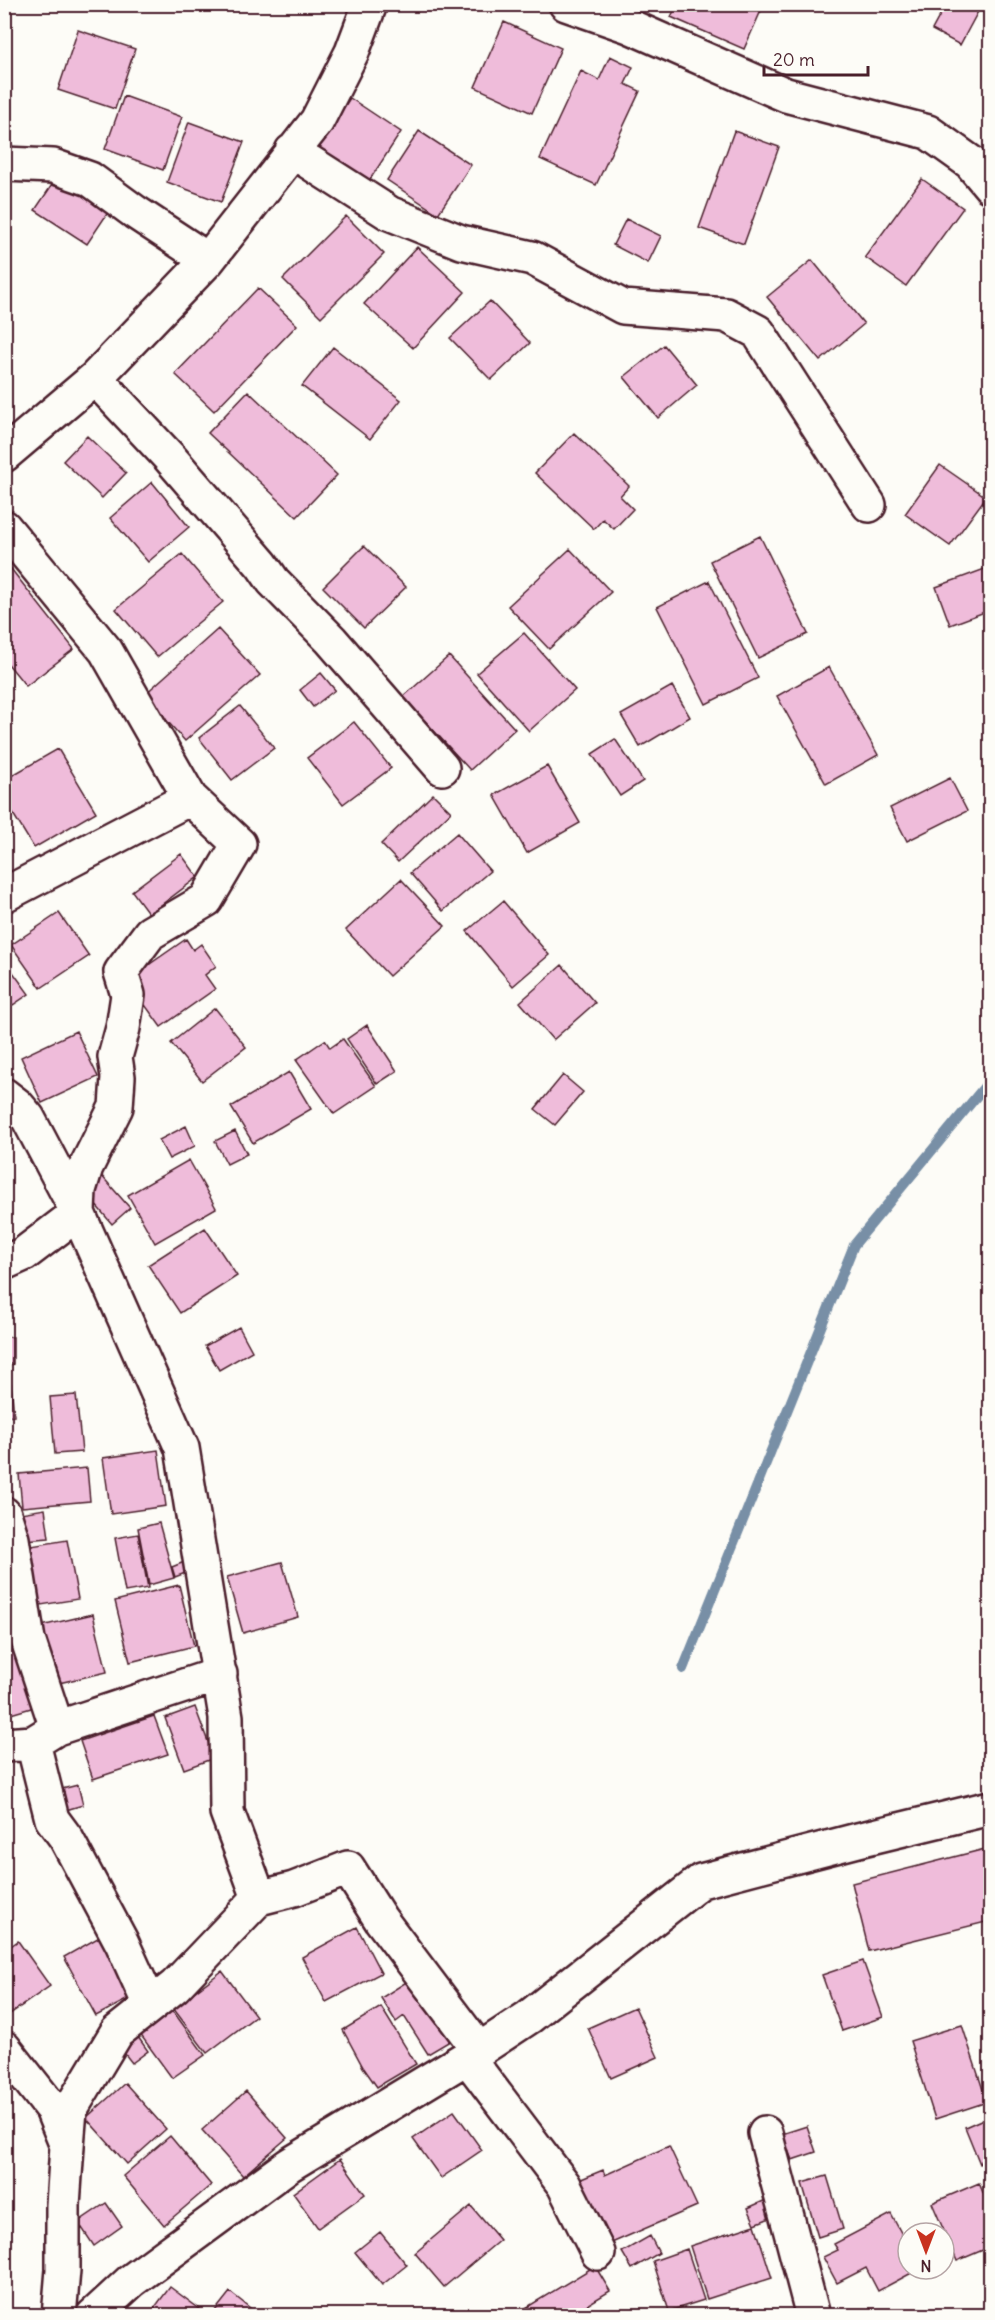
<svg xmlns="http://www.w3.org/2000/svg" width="995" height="2320" viewBox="0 0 995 2320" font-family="Delius,sans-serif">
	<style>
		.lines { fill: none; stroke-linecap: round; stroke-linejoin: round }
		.stream { stroke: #788fa6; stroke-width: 10 }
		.building { fill: #efbcda; stroke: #4a1f2b; stroke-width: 1.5 }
		.minor-casing { stroke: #4a1f2b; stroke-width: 38 }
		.minor { stroke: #fdfcf7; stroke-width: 33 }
	</style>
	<rect width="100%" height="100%" fill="#fdfcf7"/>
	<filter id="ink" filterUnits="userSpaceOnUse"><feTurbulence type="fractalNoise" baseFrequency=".0167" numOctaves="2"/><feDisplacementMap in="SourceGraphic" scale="12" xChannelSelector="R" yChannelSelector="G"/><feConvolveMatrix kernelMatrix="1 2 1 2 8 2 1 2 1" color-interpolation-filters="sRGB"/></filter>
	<g filter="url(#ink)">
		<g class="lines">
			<path class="stream" d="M683,1669l171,-424 136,-165"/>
		</g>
		<path class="building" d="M677,4h87l-20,45 -73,-32z
			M946,4h36l-22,41 -28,-15z
			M504,22l57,26 -29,65 -57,-26z
			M78,30l57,19 -20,60 -57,-19z
			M610,56l23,11 -8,17 15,7 -44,94 -56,-26 41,-88 18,9z
			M124,96l58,21 -19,53 -58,-21z
			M350,98l51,34 -32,49 -51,-34z
			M189,122l55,20 -23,60 -54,-20z
			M419,131l52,34 -33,49 -51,-34z
			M734,131l45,16 -35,97 -45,-16z
			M66,164l51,35 -30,45 -52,-34z
			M922,179l41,29 -57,78 -41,-29z
			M346,216l38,38 -63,63 -38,-38z
			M626,219l35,17 -13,27 -35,-18z
			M417,247l48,45 -52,56 -49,-44z
			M812,260l52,64 -44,37 -53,-64z
			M258,288l39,37 -83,86 -39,-37z
			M490,301l40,42 -39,37 -41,-42z
			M664,345l33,40 -39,33 -34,-41z
			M333,347l68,53 -31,39 -68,-53z
			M248,391l89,84 -40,42 -89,-84z
			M574,433l55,53 -9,10 13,13 -19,20 -11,-10 -9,10 -59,-56z
			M87,436l39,37 -24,25 -39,-37z
			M940,465l46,32 -36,49 -45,-32z
			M152,482l37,45 -41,35 -38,-44z
			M760,536l48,98 -50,24 -48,-97z
			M364,546l42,41 -42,41 -41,-41z
			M570,549l41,43 -62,57 -41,-43z
			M182,554l41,48 -66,55 -41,-48z
			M4,560l70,89 -48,37 -22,-27z
			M990,567v43l-40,15 -14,-38z
			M709,581l49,97 -52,26 -49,-97z
			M218,629l42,46 -75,66 -41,-46z
			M524,633l51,57 -46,41 -52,-58z
			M449,656l66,73 -45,41 -67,-73z
			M829,667l49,88 -52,29 -49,-88z
			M321,673l14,17 -22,17 -13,-17z
			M672,686l18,31 -50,30 -19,-32z
			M240,706l34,42 -42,32 -33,-42z
			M354,722l37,46 -48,36 -36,-46z
			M615,739l28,42 -23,15 -28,-42z
			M58,749l38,63 -62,36 -30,-49v-19z
			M547,766l33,57 -53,30 -33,-58z
			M950,778l17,33 -60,30 -17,-33z
			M433,794l18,18 -53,50 -17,-18z
			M457,833l33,38 -47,40 -33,-38z
			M181,854l17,23 -49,37 -17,-23z
			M401,879l44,47 -56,50 -43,-46z
			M503,901l46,54 -36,31 -46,-55z
			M59,913l30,43 -48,32 -30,-43z
			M186,939l7,11 8,-6 15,22 -11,9 10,14 -54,38 -34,-47z
			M4,960l25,34 -25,17z
			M562,965l33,38 -42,37 -33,-38z
			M215,1008l31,39 -44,34 -31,-38z
			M367,1025l30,46 -20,13 -30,-45z
			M76,1031l22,46 -56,26 -21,-46z
			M343,1039l33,47 -42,28 -38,-54 29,-20 5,8z
			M289,1072l22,37 -58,34 -22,-36z
			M563,1075l20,17 -28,33 -20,-16z
			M186,1126l9,20 -26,13 -10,-19z
			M235,1131l12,23 -20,10 -12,-23z
			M189,1160l27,48 -61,35 -27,-48z
			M100,1174l30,34 -18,16 -29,-34z
			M205,1228l32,48 -57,37 -32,-48z
			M239,1327l13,24 -33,19 -14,-24z
			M4,1337h9v27h-9z
			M4,1384h7l3,32 -10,1z
			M76,1395l6,57 -27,2 -5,-57z
			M158,1450l8,56 -55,8 -8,-56z
			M87,1468l3,33 -68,6 -3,-33z
			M45,1509l4,29 -25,2 -4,-27z
			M159,1523l15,55 -25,7 -11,-57z
			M138,1534l10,54 -23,4 -10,-54z
			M67,1540l11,59 -43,7 -10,-59z
			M189,1560l4,10 -18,7 -3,-10z
			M282,1562l16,55 -55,16 -16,-56z
			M179,1585l15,61 -64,16 -15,-61z
			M93,1614l14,58 -57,13 -13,-58z
			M16,1632l22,74 -34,10v-80z
			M195,1707l19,51 -30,11 -19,-51z
			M154,1716l14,38 -75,25 -13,-38z
			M78,1785l5,20 -24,7 -5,-21z
			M985,1849l5,22v50l-121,30 -17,-68z
			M357,1927l24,46 -55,29 -24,-45z
			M103,1935l33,60 -40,21 -32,-59z
			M18,1941l32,45 -46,32v-67z
			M863,1961l20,56 -41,14 -20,-56z
			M222,1971l34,45 -49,37 -34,-45z
			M411,1979l39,62 -22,13 -24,-38 -8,6 -15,-24z
			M170,2007l35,48 -33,23 -35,-48z
			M381,2007l35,57 -39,23 -14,-20 -20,-37z
			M635,2007l23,50 -47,21 -23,-50z
			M962,2025l25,77 -52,17 -25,-78z
			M138,2037l10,14 -16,12 -11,-14z
			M125,2083l41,46 -39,35 -41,-46z
			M246,2091l41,47 -44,38 -41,-46z
			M454,2111l28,39 -41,28 -28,-39z
			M990,2116v43l-10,5 -15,-37z
			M807,2126l9,26 -24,8 -10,-26z
			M170,2136l41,49 -47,40 -41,-49z
			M669,2146l28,60 -90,39 -28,-65 24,-10 2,5z
			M340,2159l25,35 -47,34 -25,-35z
			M827,2176l16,53 -25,8 -16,-54z
			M979,2183l11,26v38l-33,14 -25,-58z
			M768,2199l7,17 -20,8 -7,-16z
			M106,2203l16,23 -28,20 -16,-24z
			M471,2206l29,34 -56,47 -29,-34z
			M891,2214l17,32v23h11l-41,22 -12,-23 -29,15 -14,-26 15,-7 -4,-6z
			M755,2225l17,53 -65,21 -17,-53z
			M380,2232l27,33 -25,20 -27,-33z
			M650,2236l9,17 -27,16 -10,-17z
			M687,2249l17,51 -35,11 -16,-50z
			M595,2266l15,25 -41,25h-48l-2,-4z
			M170,2287l35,26 -2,3 -54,-1z
			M230,2292l30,24h-49z"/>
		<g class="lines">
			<g class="minor-casing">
				<path id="minor" d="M566,4l63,22 157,69 142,37 42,30 20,24
					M292,151l97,62 72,29 71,16 91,49 103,8 32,17 111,173
					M4,164l49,2 37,13 45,33 73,48
					M95,378l75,80 92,107 11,16 58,59 111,128
					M4,455l91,-77 113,-118 109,-139 35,-69 18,-48
					M4,527l102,124 84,147 49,46 -33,56 -56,33 -29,39 7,23 -5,33 -8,29 3,20 -2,30 -30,60 -7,23 -1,23 -54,41 -20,9
					M4,895l186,-97
					M4,1095l13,10 11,13 50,95 104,235 44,269 1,95 32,86 35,-9 54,-21 33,52 98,130
					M4,1514l8,25 16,101 29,88
					M33,1743l19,76 14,19 56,105 28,62
					M4,1745l29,-2 24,-15 163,-54
					M4,2048l48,61 15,37 -4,59v65l-4,46
					M467,2057l97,128 34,68
					M765,2133l48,183
					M67,2146l3,-36 47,-78 58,-46 84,-88
					M93,2316l38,-35 158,-116 190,-115 50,-33 172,-136 157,-41 132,-32"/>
			</g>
			<use href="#minor" class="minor"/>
		</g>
	</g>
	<rect width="995" height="2320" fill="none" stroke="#fdfcf7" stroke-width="24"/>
	<rect x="12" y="12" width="971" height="2296" fill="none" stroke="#4a1f2b" stroke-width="2" filter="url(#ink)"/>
	<g transform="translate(926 2251) rotate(180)"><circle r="28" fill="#fdfcf7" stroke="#b5a4a5" stroke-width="1.5"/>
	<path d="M0-4.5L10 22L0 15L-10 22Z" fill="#c8321e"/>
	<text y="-9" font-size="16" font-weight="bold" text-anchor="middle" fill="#4a1f2b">N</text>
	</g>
	<path d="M764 66v9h104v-9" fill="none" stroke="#4a1f2b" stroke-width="3"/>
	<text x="773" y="66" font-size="18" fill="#4a1f2b" stroke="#fdfcf7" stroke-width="4.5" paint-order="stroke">20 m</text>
</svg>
